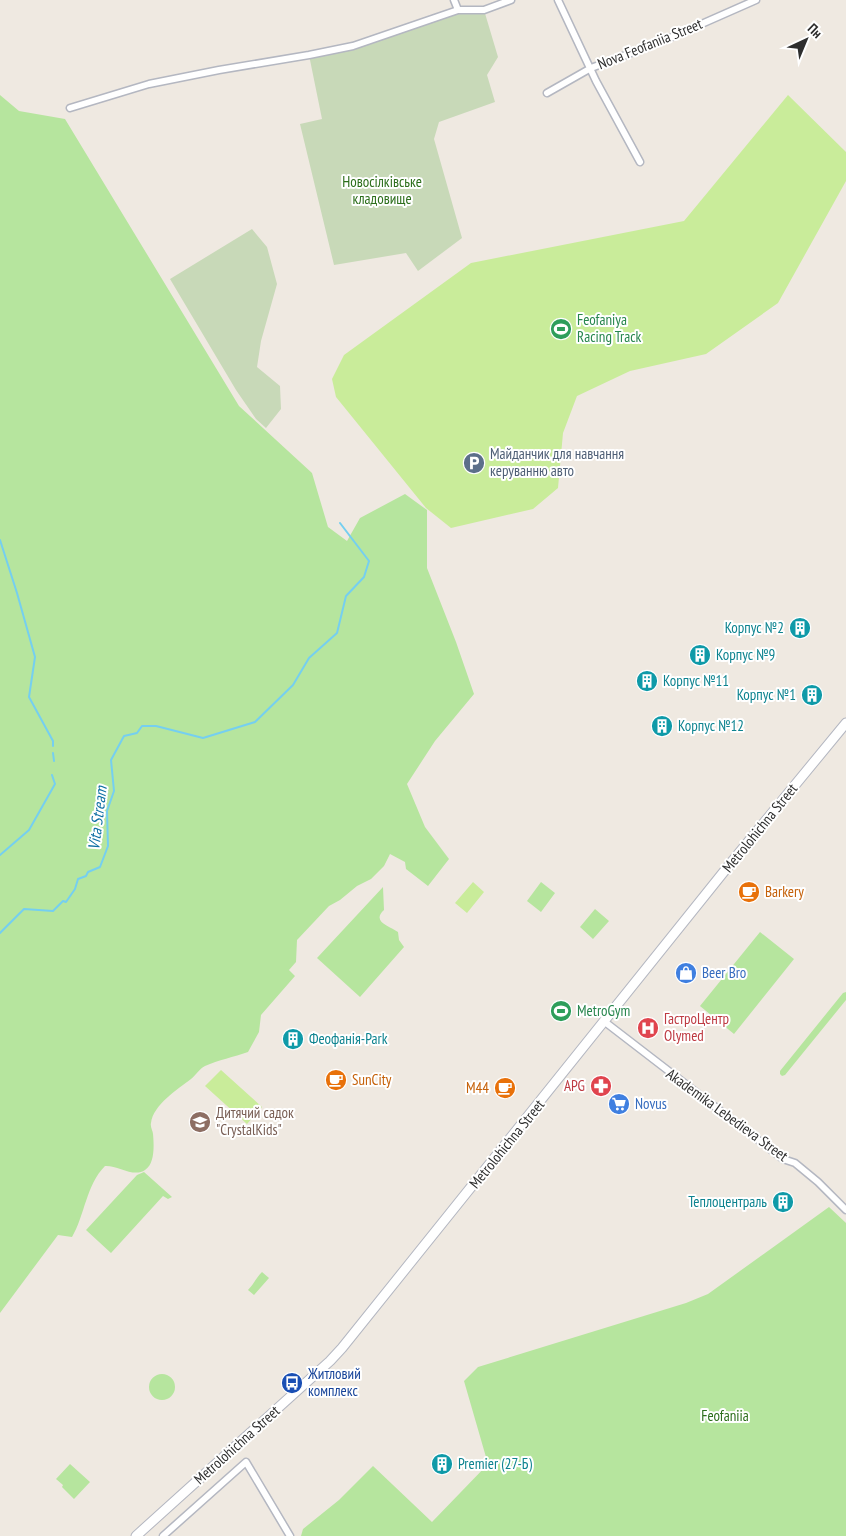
<svg xmlns="http://www.w3.org/2000/svg" width="846" height="1536" viewBox="0 0 846 1536" font-family="'PT Sans Narrow',sans-serif">
	<style>
		.green { fill: #b6e59e }
		.cemetery { fill: #c8d9b8 }
		.pitch { fill: #c9ec9a }
		.lines { fill: none; stroke-linecap: round; stroke-linejoin: round }
		.stream { stroke: #75cff0; stroke-width: 2 }
		.street-casing { stroke: #b4b7c1; stroke-width: 9 }
		.secondary-casing { stroke: #b4b7c1; stroke-width: 11 }
		.street { stroke: #fff; stroke-width: 6 }
		.secondary { stroke: #fff; stroke-width: 9 }
		.labels { text-anchor: middle; stroke-width: 4; stroke-linejoin: round; paint-order: stroke }
		.street-label { font-size: 15px; fill: #2e2e2e; stroke: #fff }
		.park-label { font-size: 15px; fill: #2c6e1b; stroke: #fff }
		.leisure-label { font-size: 15px; fill: #27864d; stroke: #fff; text-anchor: start }
		.service-label { font-size: 15px; fill: #4e5e75; stroke: #fff; text-anchor: start }
		.culture-label { font-size: 15px; fill: #0d838f; stroke: #fff; text-anchor: start }
		.food-label { font-size: 15px; fill: #c56008; stroke: #fff; text-anchor: start }
		.shop-label { font-size: 15px; fill: #366cbe; stroke: #fff; text-anchor: start }
		.health-label { font-size: 15px; fill: #be3a42; stroke: #fff; text-anchor: start }
		.education-label { font-size: 15px; fill: #785e54; stroke: #fff; text-anchor: start }
		.transit-label { font-size: 15px; fill: #164399; stroke: #fff; text-anchor: start }
		.water-label { font-size: 16px; font-style: italic; fill: #0d6fa3; stroke: #fff }
	</style>
	<rect width="100%" height="100%" fill="#efe9e1"/>
	<path class="green" d="M0,95l19,16 46,8 174,287 73,67 16,54 19,14 13,-23 45,-24 22,16v58l29,74 18,52 -39,47 -28,43 18,43 24,32 -21,27 -22,-17 -1,-7 -15,-8 -6,12 -13,13 -14,7 -17,14 -11,6 -32,34 -1,22 -7,8 6,6 -34,39 -2,17 -11,20c-14,5 -30,8 -43,14 -6,3 -9,9 -14,13 -13,10 -38,26 -40,44 -1,4 2,8 2,11 1,11 2,30 -8,36 -11,8 -28,-5 -40,-4 -19,19 -20,49 -33,71l-14,-2 -58,78z
		M541,882l14,11 -14,19 -14,-11z
		M383,887l1,23c-13,12 6,16 14,22l1,8 5,7 -44,50 -43,-39z
		M595,909l14,12 -16,18 -13,-12z
		M760,932l34,27 -60,75 -34,-28z
		M846,992v8l-61,75 -3,1 -2,-2v-3l63,-78z
		M144,1172l28,25 -4,2 -5,-3 -52,57 -25,-23 51,-55z
		M829,1207l17,16v313h-545l2,-7 36,-29 34,-34 59,56 56,-58 -24,-83 14,-14 208,-64 22,-9z
		M262,1272l7,6 -15,17 -6,-5c6,-6 8,-12 14,-18z
		M149 1387a13 13 0 1 1 26 0a13 13 0 1 1-26 0Z
		M70,1464l20,18 -16,17 -12,-12 1,-2 -7,-6z"/>
	<path class="cemetery" d="M458,10h26l14,47 -11,18 8,27 -56,20 -5,17 28,99 -44,33 -12,-18 -72,12 -34,-141 22,-5 -13,-64 44,-9z
		M252,229l15,18 10,37 -16,57 -4,26 23,19 1,23 -15,19 -10,-9 -20,-29 -66,-111z"/>
	<path class="pitch" d="M788,95l58,57v29l-68,122 -72,51 -76,17 -53,25 -14,37 -5,55 -25,21 -82,19 -25,-20 -90,-111 -4,-18 12,-24 127,-92 213,-42z
		M473,882l11,10 -17,21 -12,-10z
		M221,1070l41,37 -15,17 -42,-38z"/>
	<g class="lines">
		<path class="stream" d="M0,540l17,53 18,64 -6,40 24,44v5
			M53,753l1,8
			M0,855l29,-25 26,-46 -3,-9
			M0,933l24,-24 29,2 10,-10 3,1 9,-13 3,-10 8,-3 2,-4 12,-5 8,-21 -1,-35 7,-20 -3,-31 13,-24 13,-3 5,-7h14l47,12 52,-16 38,-37 16,-27 28,-25 9,-37 18,-19 5,-16 -29,-38"/>
		<g class="street-casing">
			<path id="street" d="M454,0l4,10
				M558,0l38,81 44,81
				M547,93l44,-25 72,-27 93,-41
				M70,108l79,-24 70,-14 90,-15 44,-9 105,-36h26l27,-10
				M605,1022l178,137 12,4 23,19 28,28
				M163,1536l83,-74 44,74"/>
		</g>
		<g class="secondary-casing">
			<path id="secondary" d="M136,1536l194,-175 12,-13 388,-484 116,-141"/>
		</g>
		<use href="#street" class="street"/>
		<use href="#secondary" class="secondary"/>
	</g>
	<defs>
		<g id="stadium-disc" transform="scale(1.125)"><circle r="9.5" fill="#2e9e5b" stroke="#fff"/><path d="M0-5a6.5 5 0 1 0 0 10a6.5 5 0 1 0 0-10ZM-3.5-1.8h7v3.6h-7Z" fill="#fff"/></g>
		<g id="parking-disc" transform="scale(1.125)"><circle r="9.5" fill="#5c6f8a" stroke="#fff"/><path d="M-3.5-5.5H1a3.5 3.5 0 0 1 0 7H-1V5.5H-3.5ZM-1-3.4V-.6H.8a1.4 1.4 0 0 0 0-2.8Z" fill="#fff"/></g>
		<g id="building-disc" transform="scale(1.125)"><circle r="9.5" fill="#0f9aa8" stroke="#fff"/><path d="M-4-6H4V6H1V3H-1V6H-4ZM-2.5-4.3h1.7v1.8h-1.7ZM.8-4.3h1.7v1.8H.8ZM-2.5-1h1.7V.8h-1.7ZM.8-1h1.7V.8H.8Z" fill="#fff"/></g>
		<g id="cafe-disc" transform="scale(1.125)"><circle r="9.5" fill="#e8710a" stroke="#fff"/><path d="M-5.5-4.5H6V0H3Q3 3.5 0 3.5H-2.5Q-5.5 3.5-5.5 0ZM3-3.2v2h1.7v-2ZM-6 4.5H4V6H-6Z" fill="#fff"/></g>
		<g id="shop-disc" transform="scale(1.125)"><circle r="9.5" fill="#3f7fe0" stroke="#fff"/><path d="M-5-2.5h2.3a2.7 3.5 0 0 1 5.4 0H5L5.5 6h-11ZM-1.5-2.5h3a1.5 2.3 0 0 0-3 0Z" fill="#fff"/></g>
		<g id="hospital-disc" transform="scale(1.125)"><circle r="9.5" fill="#e0444e" stroke="#fff"/><path d="M-5-5h3v3.5h4V-5h3V5h-3V1.5h-4V5h-3Z" fill="#fff"/></g>
		<g id="pharmacy-disc" transform="scale(1.125)"><circle r="9.5" fill="#e0444e" stroke="#fff"/><path d="M-2-6h4v4h4v4h-4v4h-4v-4h-4v-4h4Z" fill="#fff"/></g>
		<g id="supermarket-disc" transform="scale(1.125)"><circle r="9.5" fill="#3f7fe0" stroke="#fff"/><path d="M-6-5.5h2.5l.6 2H6L4.5 2H-2.5L-4.4-4H-6ZM-1.5 3.2a1.3 1.3 0 1 0 .1 0ZM3 3.2a1.3 1.3 0 1 0 .1 0Z" fill="#fff"/></g>
		<g id="school-disc" transform="scale(1.125)"><circle r="9.5" fill="#8d6e63" stroke="#fff"/><path d="M0-5L7-2L0 1L-7-2ZM-4 1L0 2.5L4 1V4Q0 6-4 4Z" fill="#fff"/></g>
		<g id="bus-disc" transform="scale(1.125)"><circle r="9.5" fill="#1a4fb4" stroke="#fff"/><path d="M-5-6H5V4H4V6H2V4H-2V6H-4V4H-5ZM-3.5-4V0h7V-4ZM-3.5 1.2v1.5H-2V1.2ZM2 1.2v1.5H3.5V1.2Z" fill="#fff"/></g>
	</defs>
	<g fill-rule="evenodd">
		<use href="#stadium-disc" x="561" y="329"/>
		<use href="#parking-disc" x="474" y="463"/>
		<use href="#building-disc" x="800" y="628"/>
		<use href="#building-disc" x="700" y="655"/>
		<use href="#building-disc" x="647" y="681"/>
		<use href="#building-disc" x="812" y="695"/>
		<use href="#building-disc" x="662" y="726"/>
		<use href="#cafe-disc" x="749" y="892"/>
		<use href="#shop-disc" x="686" y="973"/>
		<use href="#stadium-disc" x="561" y="1011"/>
		<use href="#hospital-disc" x="648" y="1028"/>
		<use href="#building-disc" x="293" y="1039"/>
		<use href="#cafe-disc" x="336" y="1080"/>
		<use href="#pharmacy-disc" x="601" y="1086"/>
		<use href="#cafe-disc" x="505" y="1088"/>
		<use href="#supermarket-disc" x="619" y="1104"/>
		<use href="#school-disc" x="200" y="1122"/>
		<use href="#building-disc" x="783" y="1202"/>
		<use href="#bus-disc" x="292" y="1383"/>
		<use href="#building-disc" x="442" y="1464"/>
	</g>
	<g class="labels">
		<g class="street-label">
			<text transform="translate(650 44) rotate(-22)" y="5">Nova Feofaniia Street</text>
			<text transform="translate(760 828) rotate(-51)" y="5">Metrolohichna Street</text>
			<text transform="translate(727 1115) rotate(36)" y="5">Akademika Lebedieva Street</text>
			<text transform="translate(507 1144) rotate(-51)" y="5">Metrolohichna Street</text>
			<text transform="translate(237 1445) rotate(-42)" y="5">Metrolohichna Street</text>
		</g>
		<g class="park-label">
			<text x="382" y="187">Новосілківське<tspan x="382" dy="17">кладовище</tspan></text>
			<text x="725" y="1421">Feofaniia</text>
		</g>
		<g class="leisure-label">
			<text x="577" y="325">Feofaniya<tspan x="577" dy="17">Racing Track</tspan></text>
			<text x="577" y="1016">MetroGym</text>
		</g>
		<g class="service-label">
			<text x="490" y="459">Майданчик для навчання<tspan x="490" dy="17">керуванню авто</tspan></text>
		</g>
		<g class="culture-label">
			<text x="784" y="633" text-anchor="end">Корпус №2</text>
			<text x="716" y="660">Корпус №9</text>
			<text x="663" y="686">Корпус №11</text>
			<text x="796" y="700" text-anchor="end">Корпус №1</text>
			<text x="678" y="731">Корпус №12</text>
			<text x="309" y="1044">Феофанія-Park</text>
			<text x="767" y="1207" text-anchor="end">Теплоцентраль</text>
			<text x="458" y="1469">Premier (27-Б)</text>
		</g>
		<g class="food-label">
			<text x="765" y="897">Barkery</text>
			<text x="352" y="1085">SunCity</text>
			<text x="489" y="1093" text-anchor="end">M44</text>
		</g>
		<g class="shop-label">
			<text x="702" y="978">Beer Bro</text>
			<text x="635" y="1109">Novus</text>
		</g>
		<g class="health-label">
			<text x="664" y="1024">ГастроЦентр<tspan x="664" dy="17">Olymed</tspan></text>
			<text x="585" y="1091" text-anchor="end">APG</text>
		</g>
		<g class="education-label">
			<text x="216" y="1118">Дитячий садок<tspan x="216" dy="17">"CrystalKids"</tspan></text>
		</g>
		<g class="transit-label">
			<text x="308" y="1379">Житловий<tspan x="308" dy="17">комплекс</tspan></text>
		</g>
		<g class="water-label">
			<text transform="translate(97 818) rotate(-83)" y="6">Vita Stream</text>
		</g>
	</g>
	<g transform="translate(806 40) rotate(44)" stroke="#ffffff" stroke-width="4" paint-order="stroke">
	<path d="M0-4L9 19L0 12L-9 19Z" fill="#2e2e2e"/>
	<text y="-8" font-size="14" font-weight="bold" text-anchor="middle" fill="#2e2e2e">Пн</text>
	</g>
</svg>
